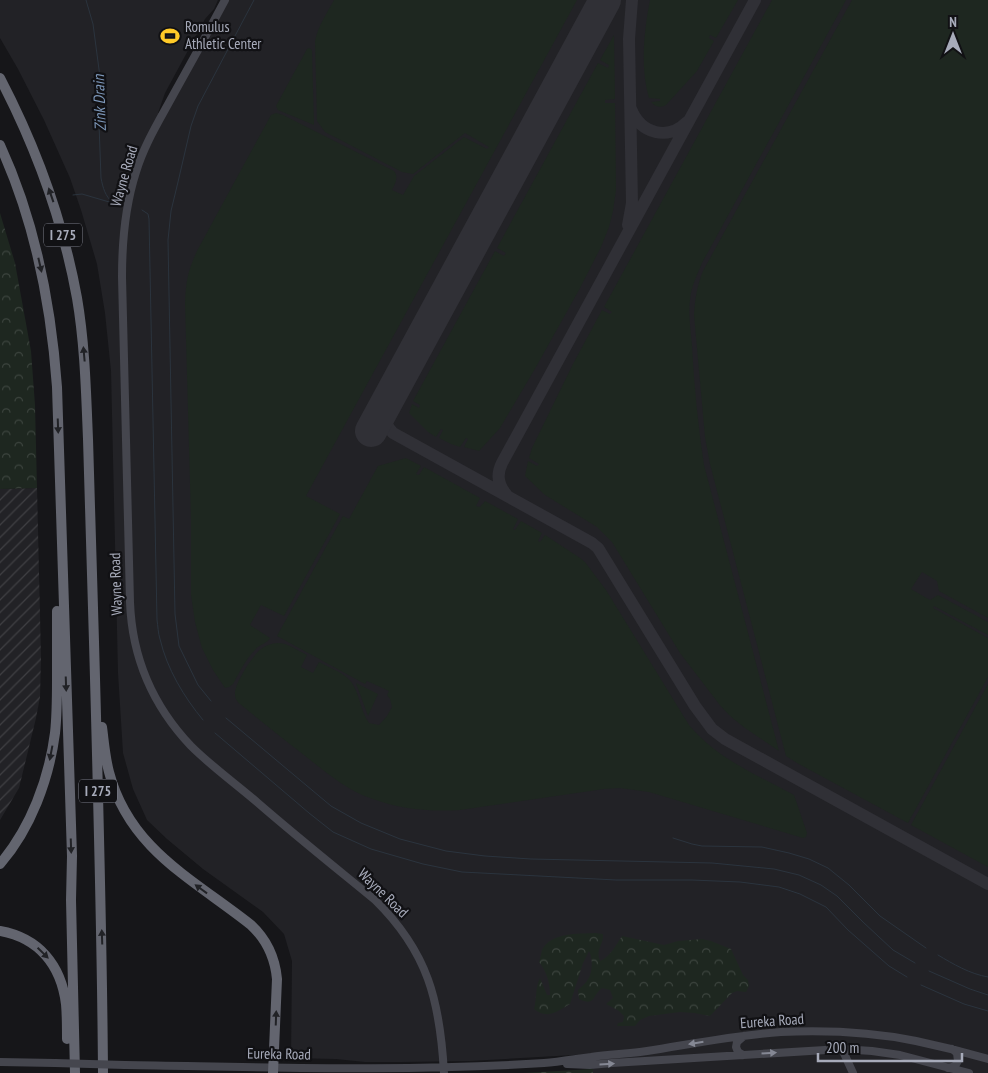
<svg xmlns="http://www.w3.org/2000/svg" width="988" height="1073" viewBox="0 0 988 1073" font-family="'PT Sans Narrow',sans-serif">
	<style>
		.built { fill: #222226 }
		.industrial { fill: url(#industrial-furrows) }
		.grass { fill: #1e2720 }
		.forest { fill: url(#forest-crowns) }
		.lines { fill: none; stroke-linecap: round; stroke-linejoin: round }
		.stream { stroke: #2b343e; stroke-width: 1 }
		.taxiway { stroke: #303036; stroke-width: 12 }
		.runway { stroke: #303036; stroke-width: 32 }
		.secondary { stroke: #45464e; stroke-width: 8 }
		.highway { stroke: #63656f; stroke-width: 10 }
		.secondary-bridge { stroke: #45464e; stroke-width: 8 }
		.oneway { fill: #212226 }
		.oneway2 { fill: #858894 }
		.labels { text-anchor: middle; stroke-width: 4.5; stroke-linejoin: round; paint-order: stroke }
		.shield { fill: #111114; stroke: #7a7d88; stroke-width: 1 }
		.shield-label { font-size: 14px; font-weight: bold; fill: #a7abba }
		.poi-label { font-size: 15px; fill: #a7abba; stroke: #111114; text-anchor: start }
		.street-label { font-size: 15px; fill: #a7abba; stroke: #111114 }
		.water-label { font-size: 16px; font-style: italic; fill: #7c96b7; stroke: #111114 }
	</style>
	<defs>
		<pattern id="industrial-furrows" width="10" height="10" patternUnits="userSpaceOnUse" patternTransform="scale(1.25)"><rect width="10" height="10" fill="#222226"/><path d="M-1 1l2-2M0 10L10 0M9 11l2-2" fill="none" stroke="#3f3f43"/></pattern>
		<pattern id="forest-crowns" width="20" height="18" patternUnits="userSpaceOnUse" patternTransform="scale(1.25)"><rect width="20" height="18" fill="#1e2720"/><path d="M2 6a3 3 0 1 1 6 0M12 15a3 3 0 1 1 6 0" fill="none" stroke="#3c443e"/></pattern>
	</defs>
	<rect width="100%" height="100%" fill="#161619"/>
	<path class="built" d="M0,0h218l-4,9 -9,10 -40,74 -7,20 7,2 63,-115h760v1073h-395l-1,-19 -122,7 -68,1h-37l-29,-3 -45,-1 1,-97 -8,-27 -21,-22 -60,-43 -36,-30 -20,-19 -14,-31 -10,-36 -5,-80 -7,-302 -6,-58 -8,-49 -16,-54 -11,-32 -26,-58 -26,-51 -18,-31z"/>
	<path class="industrial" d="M37,488l4,170 -1,39 -4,21 -17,70 -19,32v-331z"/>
	<path class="grass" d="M334,0h243l-271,496 34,18 -56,102 -23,-11 -11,20 20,13c-3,6 -11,6 -15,12 -9,9 -16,23 -22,34l-4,3 -4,1 -12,-18 -11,-22 -7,-26 -4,-27v-76l-6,-216c1,-23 3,-33 13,-54l73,-134 5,-2 7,2 111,56c5,6 1,13 -2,19l11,5 11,-19 50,-39 23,12 2,-2 -24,-14 -52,41 -11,-2 -77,-40 -8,-11 -2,-80c3,-15 12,-28 19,-41z
		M650,0h88l-22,38 -6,-3 -1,3 5,3 -17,30 -31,34c-5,3 -11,2 -15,-3l9,-1v-2l-11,-1c-9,-30 -5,-67 1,-98z
		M772,0h74l-144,263c-5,12 -11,24 -12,37 -2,15 1,31 2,46 2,40 6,79 12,119l75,286c-21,-15 -44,-27 -60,-47l-39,-51 -68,-111 -15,-15 -52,-32 -20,-19 3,-15 9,5 2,-2 -10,-6 3,-10 41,-84 29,-54 8,4 2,-2 -8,-5z
		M852,0h136v618l-49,-27 -2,-10 -15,-9 -11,17 19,11 8,-5 50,27v13l-54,-29 -1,2 55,30v39l-80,146 -111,-60 -11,-7 -76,-292 -5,-27 -11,-122c1,-16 3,-29 9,-44z
		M614,35l1,64 -10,1v3h10l1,87 -3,21 -4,16 -8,20 -22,43 -43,77 -36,61 -21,23 -15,-4 4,-8 -2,-1 -6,9 -9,-3 -12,-6 4,-8 -2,-1 -5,8 -8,-5 -19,-19 3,-9 7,4 1,-3 -7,-4 82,-150 9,5 2,-3 -9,-5 101,-185 10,5 1,-3 -9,-5z
		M309,48l2,1 1,2 2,74 -36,-15 -2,-4 31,-57z
		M406,458l15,8 -5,8 3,1 5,-8 56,31 -4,8 4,1 5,-6 33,18 -5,10 2,1 6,-9 21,12 -4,8 2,1 5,-7 35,23 5,4 21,28 83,135c27,33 68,50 105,70l13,38 -1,4 -3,1 -154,-46 -29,-4 -16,1 -144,21c-31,2 -61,-1 -90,-12 -23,-8 -42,-24 -61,-39 -23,-18 -46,-36 -69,-55 -3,-3 -5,-5 -5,-10 -1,-9 17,-38 25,-44 4,-4 12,-7 18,-7 10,0 20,8 29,12l-6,12 12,6 6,-11c11,6 26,11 33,21 8,12 8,27 17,40l10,2 8,-9 5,-9 -2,-8 -3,-4 2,-4 -22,-10 -2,3 -88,-48 66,-120 6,3 29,-53z
		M356,683l22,11 -10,22z
		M988,684v183l-77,-42z"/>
	<path class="forest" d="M0,213l15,50 16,88 4,54 2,83 -37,1z
		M595,933l8,1c1,11 -8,15 -3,27 11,-5 15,-15 22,-25l42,9 14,-4 24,-2 9,2 20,8 12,26 5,5 1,6 -3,6 -9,-1 -5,2 -22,23 -16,-3 -14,-1 -31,4 -9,4 -5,6h-18l1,-3 5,-1 1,-6 -5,-5 -13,-7 7,-6 -3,-8 -8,-2c-10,7 -6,19 -23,11l-1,-9c3,-3 7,-6 9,-9 6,-8 6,-22 2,-30l-6,12 -13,41c-12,7 -23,16 -36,5 3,-11 1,-21 6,-31l7,17h3c0,-12 -3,-23 -11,-33 1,-3 2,-8 3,-12 9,-18 36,-16 53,-17z
		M593,1069v4h-78h8z"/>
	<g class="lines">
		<path class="stream" d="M86,0l7,24 7,53 -2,20 3,81c2,10 4,18 12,25
			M73,195l9,-1 34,10
			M142,210l6,4 1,5 8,401c1,6 1,13 3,19 7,30 24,58 43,81
			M211,701l-13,-16 -19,-39 -4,-32 -7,-374 3,-29 7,-29 13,-56 7,-20 56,-106
			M226,718l105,88 30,17 39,16 46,12 39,5 46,3 181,4 62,6 25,6 22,10 16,11 26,26 30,28 22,13
			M215,733l94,80 24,19 38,17 52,15 39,8 154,8h76l48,2 39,5 21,7 26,13 22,23 41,36 18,11
			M673,838l19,6 10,2 60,1 27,6 20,6 19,9 21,17 31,31 46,32
			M938,955c15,9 32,19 50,22
			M929,971l41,18 18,6
			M921,985l43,19 24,7"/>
		<path class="taxiway" d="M631,109c10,25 37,32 56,13
			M628,225l4,-22 -3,-164 3,-39
			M387,402c-5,12 -3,22 6,31l199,110 6,5 97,158 17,23 13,10 263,145
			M506,494c-8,-9 -10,-19 -4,-31l253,-463"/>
		<path class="runway" d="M371,431l234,-431"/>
		<path class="secondary" d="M225,0c-17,32 -35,65 -53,97 -13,24 -28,48 -36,75 -11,34 -14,70 -14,105l8,325c2,55 23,104 61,144 20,20 45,38 67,57 38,33 78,65 117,97 53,52 65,101 69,173
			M842,1049l11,24
			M743,1055l-5,-3 -2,-5 1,-5 7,-6
			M0,1062l55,1
			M567,1064l23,1 22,-2 230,-14 30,2 28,4 69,18
			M125,1065c140,2 279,7 419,-2 16,-1 31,-4 47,-6 19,-3 38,-3 56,-6 45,-7 89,-16 134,-19 45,-2 91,0 135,9 24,5 48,11 72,18
			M948,1068l7,-2 3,-5 -1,-8 -5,-4"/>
		<path class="highway" d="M0,78c36,69 63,143 77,220 8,47 9,94 11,141 2,68 4,135 6,203 4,144 8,287 9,431
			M0,145c35,76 51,158 57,242l15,469 -1,44 4,173
			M102,727c2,15 3,30 7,45 20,77 84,107 142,153 15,14 24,33 26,54l-4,94
			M0,864c31,-36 49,-85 55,-131 2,-18 2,-36 2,-54 0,-23 0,-45 0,-68
			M0,931c39,7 61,34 66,73 1,11 1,23 1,35"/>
		<path class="secondary-bridge" d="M55,1063l70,2"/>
	</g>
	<defs><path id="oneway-solid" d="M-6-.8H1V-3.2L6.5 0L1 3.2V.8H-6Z" transform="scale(1.25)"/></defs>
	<g class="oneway">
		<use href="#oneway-solid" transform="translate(51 195) rotate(-109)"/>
		<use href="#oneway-solid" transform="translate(40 265) rotate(77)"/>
		<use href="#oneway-solid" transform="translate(84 354) rotate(-95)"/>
		<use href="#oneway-solid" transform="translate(58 426) rotate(88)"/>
		<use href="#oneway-solid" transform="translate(66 684) rotate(88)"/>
		<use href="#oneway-solid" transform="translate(51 753) rotate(101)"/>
		<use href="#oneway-solid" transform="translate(71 846) rotate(88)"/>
		<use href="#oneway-solid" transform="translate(201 889) rotate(-144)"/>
		<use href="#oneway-solid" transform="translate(102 937) rotate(-92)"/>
		<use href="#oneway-solid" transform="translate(43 953) rotate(44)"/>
		<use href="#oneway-solid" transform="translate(276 1018) rotate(-88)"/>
	</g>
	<g class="oneway2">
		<use href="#oneway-solid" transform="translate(696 1043) rotate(171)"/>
		<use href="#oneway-solid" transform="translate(769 1053) rotate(-4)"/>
		<use href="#oneway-solid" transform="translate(607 1064) rotate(-3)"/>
	</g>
	<defs>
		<g id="stadium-bare" transform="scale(1.5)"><path d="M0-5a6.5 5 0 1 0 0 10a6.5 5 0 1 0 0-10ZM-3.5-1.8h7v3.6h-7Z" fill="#ffca28" stroke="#111114" stroke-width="2.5" paint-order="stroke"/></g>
	</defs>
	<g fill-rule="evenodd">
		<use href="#stadium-bare" x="170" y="36"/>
	</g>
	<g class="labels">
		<g class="shield">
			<rect x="44" y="223.5" width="38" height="23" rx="4"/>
			<rect x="79" y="779.5" width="38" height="23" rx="4"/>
		</g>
		<g class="shield-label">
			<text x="63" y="240">I 275</text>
			<text x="98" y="796">I 275</text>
		</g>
		<g class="poi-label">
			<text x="185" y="32">Romulus<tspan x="185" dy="17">Athletic Center</tspan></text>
		</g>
		<g class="street-label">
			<text transform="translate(124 176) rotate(-74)" y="5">Wayne Road</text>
			<text transform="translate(116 584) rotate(-92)" y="5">Wayne Road</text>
			<text transform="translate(383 893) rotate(44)" y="5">Wayne Road</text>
			<text transform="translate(772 1021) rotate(-4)" y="5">Eureka Road</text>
			<text transform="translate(279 1054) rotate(1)" y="5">Eureka Road</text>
		</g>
		<g class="water-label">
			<text transform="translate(99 103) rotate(-92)" y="6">Zink Drain</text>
		</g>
	</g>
	<g transform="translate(953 35)" stroke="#111114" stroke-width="4" paint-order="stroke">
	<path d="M0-4L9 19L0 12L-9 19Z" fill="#a7abba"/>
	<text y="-8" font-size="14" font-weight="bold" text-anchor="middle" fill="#a7abba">N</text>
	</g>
	<path d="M818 1053v8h144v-8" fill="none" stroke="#a7abba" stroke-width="2.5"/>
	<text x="826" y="1053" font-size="15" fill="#a7abba" stroke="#111114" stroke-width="4" paint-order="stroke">200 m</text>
</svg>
